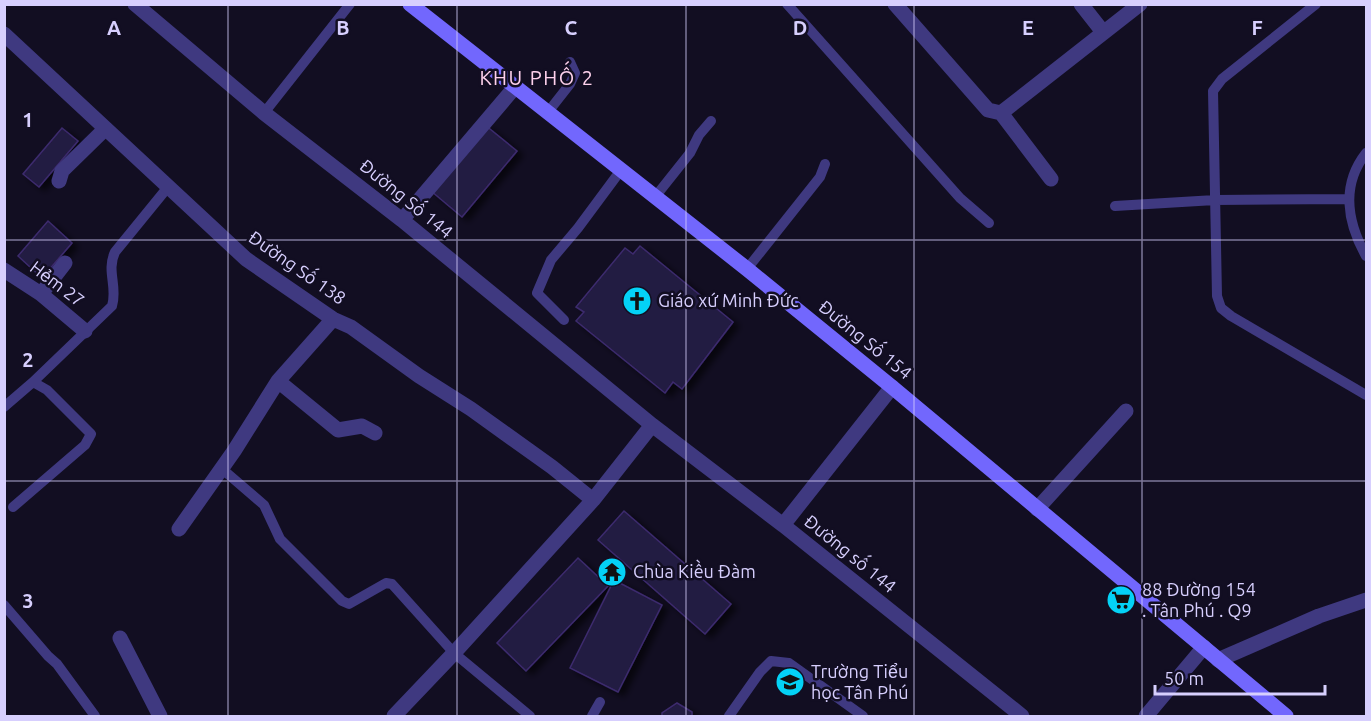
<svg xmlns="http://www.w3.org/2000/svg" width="1371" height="721" viewBox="0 0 1371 721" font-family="Ubuntu,sans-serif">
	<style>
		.building { fill: #241a42; stroke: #3c2c6e; stroke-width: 1.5; filter: url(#shadow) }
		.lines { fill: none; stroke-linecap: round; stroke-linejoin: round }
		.lane { stroke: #3f3980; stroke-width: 10 }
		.street { stroke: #3f3980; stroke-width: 15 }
		.secondary { stroke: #7267fd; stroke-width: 15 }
		.grid { fill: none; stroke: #d7cffe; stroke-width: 1.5; stroke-opacity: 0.55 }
		.labels { text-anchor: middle; stroke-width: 5; stroke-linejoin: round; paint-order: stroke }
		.street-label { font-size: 18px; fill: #d7cffe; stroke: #120e22 }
		.poi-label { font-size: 18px; fill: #d7cffe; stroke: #120e22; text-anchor: start }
		.neighbourhood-label { font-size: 20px; letter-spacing: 1.5px; fill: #fed1ec; stroke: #120e22 }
		.grid-label { font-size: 20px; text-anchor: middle; font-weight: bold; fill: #d7cffe; stroke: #120e22; stroke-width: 5; stroke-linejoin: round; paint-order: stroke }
	</style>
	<defs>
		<filter id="shadow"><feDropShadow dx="6" dy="4" stdDeviation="3" flood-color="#0009"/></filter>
	</defs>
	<rect width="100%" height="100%" fill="#120e22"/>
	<path class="building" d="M485,125l32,26 -55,66 -31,-26z
		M62,128l16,13 -39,46 -16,-13z
		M48,221l24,22 -30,35 -24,-22z
		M640,246l93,76 -51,67 -9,-7 -8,11 -89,-72 8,-9 -8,-5 49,-59 8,6z
		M624,511l107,93 -26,30 -107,-94z
		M578,558l30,28 -82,85 -29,-28z
		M614,580l48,25 -44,87 -48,-24z
		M677,703l15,9v4h-30v-3z"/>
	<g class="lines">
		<path class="lane" d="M787,4l173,194 29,25
			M1316,4l-94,75 -9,12 4,205 4,12 10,8 135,79
			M548,112l22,-28 5,-11 -5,-11
			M264,113l86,-109
			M1366,153c-25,32 -19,69 0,103
			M655,197l35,-44 9,-18 12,-14
			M1115,206l100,-6 134,-1
			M747,269l73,-92 5,-13
			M564,320l-27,-27 14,-33 27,-32 43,-58
			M4,407l29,-25
			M221,468l43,37 16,34 62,62 7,3 37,-21 6,1 62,69 76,63
			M13,507l72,-62 6,-11 -44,-44 -14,-8 79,-76c6,-19 -6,-35 3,-54l53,-65
			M4,605l44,51 9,8 38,52
			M592,716l8,-14
			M729,716l31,-44 11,-11 18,2 74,53"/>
		<path class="street" d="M135,4l129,109 138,107 250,205 131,100 239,191
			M895,4l93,106 13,3
			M1081,4l22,28
			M4,34l242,225 87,60 18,8 68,49 52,33 81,58 41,33
			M1001,113l139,-109
			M1001,113l50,66
			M59,181l3,-10 43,-42
			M402,220l113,-133
			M4,270l37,24 44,37
			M41,294l24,-31
			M278,381l60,49 24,-4 13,7
			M1037,509l89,-98
			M783,525l109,-138
			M179,529l55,-78 44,-70 55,-62
			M120,638l40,78
			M1218,660l101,-44 47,-16
			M394,716l60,-63 139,-153 59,-75
			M1146,716l58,-69"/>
		<path class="secondary" d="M410,4l337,265 145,118 394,329"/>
	</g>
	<path class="grid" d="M228,4v712M457,4v712M686,4v712M914,4v712M1142,4v712M4,240h1362M4,481h1362"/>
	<defs>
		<g id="church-disc" transform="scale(1.5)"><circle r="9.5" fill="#04d2f6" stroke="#120e22"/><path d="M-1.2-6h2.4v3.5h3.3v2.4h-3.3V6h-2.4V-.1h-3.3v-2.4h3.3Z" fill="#111"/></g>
		<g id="temple-disc" transform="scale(1.5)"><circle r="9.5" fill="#04d2f6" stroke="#120e22"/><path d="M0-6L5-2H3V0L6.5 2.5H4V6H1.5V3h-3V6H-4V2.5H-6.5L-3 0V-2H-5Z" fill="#111"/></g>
		<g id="supermarket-disc" transform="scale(1.5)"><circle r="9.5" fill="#04d2f6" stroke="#120e22"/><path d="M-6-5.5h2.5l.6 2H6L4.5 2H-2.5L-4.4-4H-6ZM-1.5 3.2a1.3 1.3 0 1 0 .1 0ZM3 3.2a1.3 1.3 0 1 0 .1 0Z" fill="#111"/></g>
		<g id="school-disc" transform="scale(1.5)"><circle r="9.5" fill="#04d2f6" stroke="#120e22"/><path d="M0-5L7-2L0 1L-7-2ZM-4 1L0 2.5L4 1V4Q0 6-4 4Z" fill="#111"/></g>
	</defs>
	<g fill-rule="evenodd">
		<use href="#church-disc" x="637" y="301"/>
		<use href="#temple-disc" x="612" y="572"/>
		<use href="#supermarket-disc" x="1121" y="600"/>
		<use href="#school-disc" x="790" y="682"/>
	</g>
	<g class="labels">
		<g class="street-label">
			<text transform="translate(406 199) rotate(39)" y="6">Đường Số 144</text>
			<text transform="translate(297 268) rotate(35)" y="6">Đường Số 138</text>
			<text transform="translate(57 284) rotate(37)" y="6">Hẻm 27</text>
			<text transform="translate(865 340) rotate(39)" y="6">Đường Số 154</text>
			<text transform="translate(850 554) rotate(39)" y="6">Đường số 144</text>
		</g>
		<g class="poi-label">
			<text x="658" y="307">Giáo xứ Minh Đức</text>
			<text x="633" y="578">Chùa Kiều Đàm</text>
			<text x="1142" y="596">88 Đường 154<tspan x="1142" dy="21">. Tân Phú . Q9</tspan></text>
			<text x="811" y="678">Trường Tiểu<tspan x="811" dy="21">học Tân Phú</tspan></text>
		</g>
		<g class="neighbourhood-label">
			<text x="537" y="85">KHU PHỐ 2</text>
		</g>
	</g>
	<g class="grid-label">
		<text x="114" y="35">A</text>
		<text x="343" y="35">B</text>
		<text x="571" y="35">C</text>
		<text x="800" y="35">D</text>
		<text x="1028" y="35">E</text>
		<text x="1257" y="35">F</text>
		<text x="28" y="127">1</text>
		<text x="28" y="367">2</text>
		<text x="28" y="608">3</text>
	</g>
	<rect width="1371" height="721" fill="none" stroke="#d7cffe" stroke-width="12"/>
	<path d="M1155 685v9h170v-9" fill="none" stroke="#d7cffe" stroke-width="3"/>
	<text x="1164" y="685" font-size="18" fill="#d7cffe" stroke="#120e22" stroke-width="4.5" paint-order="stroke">50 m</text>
</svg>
